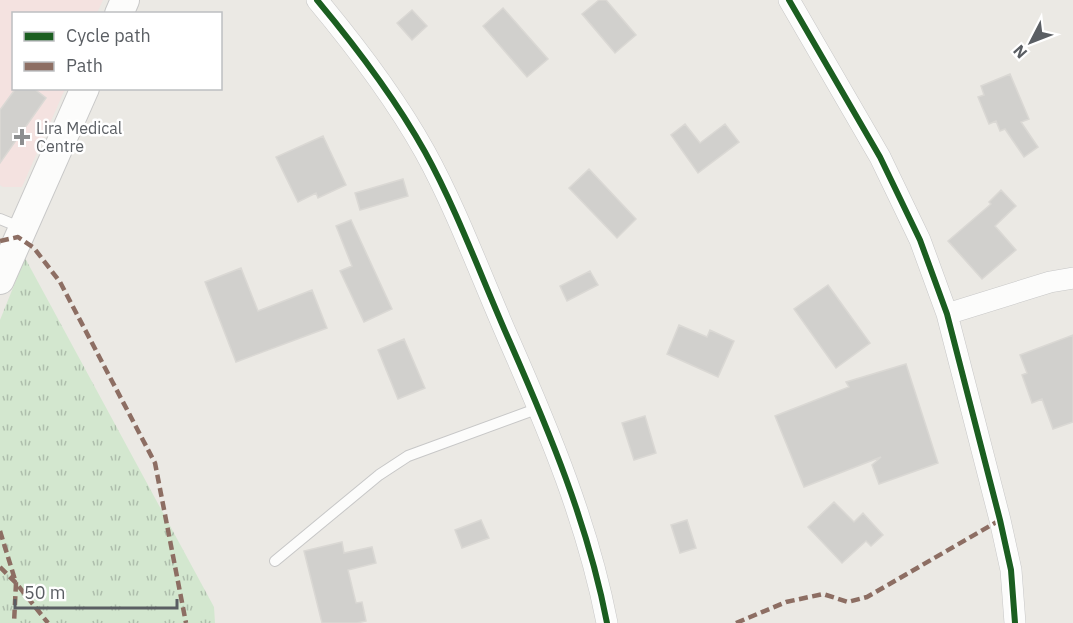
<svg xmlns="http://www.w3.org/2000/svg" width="1073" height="623" viewBox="0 0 1073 623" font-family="'IBM Plex Sans',sans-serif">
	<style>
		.medical { fill: #f4e2e0 }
		.grass { fill: url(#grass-tufts) }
		.building { fill: #d1d0cd; stroke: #dad8d4; stroke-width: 1.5 }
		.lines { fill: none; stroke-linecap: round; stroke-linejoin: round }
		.lane-casing { stroke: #c7c7c7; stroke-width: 12 }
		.street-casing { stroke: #c7c7c7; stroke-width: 22 }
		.secondary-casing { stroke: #c8c8c8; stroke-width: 30 }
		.lane { stroke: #fcfcfb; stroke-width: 10 }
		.street { stroke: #fcfcfb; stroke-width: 21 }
		.secondary { stroke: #fcfcfb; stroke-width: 28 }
		.quiet { stroke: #8d6e63; stroke-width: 4.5; stroke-dasharray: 9 4.5; stroke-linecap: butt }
		.cycleway-casing { stroke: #fff; stroke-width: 10 }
		.cycleway { stroke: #1b5e20; stroke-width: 6 }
		.poi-dot { fill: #8d8f90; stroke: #fff; stroke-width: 2 }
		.labels { text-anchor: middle; stroke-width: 5; stroke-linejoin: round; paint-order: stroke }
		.poi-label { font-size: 16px; fill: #5a5e63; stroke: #fff; text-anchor: start }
	</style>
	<defs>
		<pattern id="grass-tufts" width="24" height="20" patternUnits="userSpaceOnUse" patternTransform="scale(1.5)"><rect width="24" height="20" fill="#d3e7cf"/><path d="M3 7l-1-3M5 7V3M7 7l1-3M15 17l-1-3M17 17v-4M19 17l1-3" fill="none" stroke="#aebeac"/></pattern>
	</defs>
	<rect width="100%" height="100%" fill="#ebe9e4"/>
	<path class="medical" d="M0,0h103l-6,13 -83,1v74l51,1 -43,98h-19l-3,-2z"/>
	<path class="grass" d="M25,258l189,349 1,16h-215v-303z"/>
	<path class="building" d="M599,0h7l30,35 -21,18 -33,-39z
		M503,8l45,51 -21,18 -44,-51z
		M412,10l15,16 -15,14 -15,-17z
		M1010,74l19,45 -8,3 17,25 -14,10 -19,-28 -5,2 -4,-10 -7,3 -11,-27 6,-2 -3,-9z
		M16,88h17l13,10 -46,65v-53z
		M685,124l15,19 25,-19 14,18 -41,31 -27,-38z
		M323,136l23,49 -28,13 -2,-5 -18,9 -22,-45z
		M589,169l47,50 -19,19 -48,-50z
		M403,179l5,17 -48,14 -5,-17z
		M1001,190l15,16 -21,20 21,24 -34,29 -34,-38 43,-37 -2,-2z
		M351,220l41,89 -28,13 -24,-51 12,-5 -16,-40z
		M241,268l17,43 54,-21 15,38 -91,34 -31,-80z
		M590,271l8,14 -31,16 -7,-15z
		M828,285l42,58 -34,25 -42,-59z
		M679,325l28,12 3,-7 24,11 -16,36 -51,-23z
		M1073,335v87l-20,7 -11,-30 -10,4 -10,-28 5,-2 -7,-18z
		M404,339l21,49 -27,11 -20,-49z
		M906,364l32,99 -59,21 -7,-19 9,-8 -77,30 -29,-71 74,-29 -3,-5z
		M645,416l11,37 -22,7 -12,-37z
		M834,502l20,20 9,-9 20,22 -12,11 -5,-5 -24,22 -34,-36z
		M481,520l8,18 -27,10 -7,-18z
		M687,520l9,28 -16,5 -9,-28z
		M342,542l2,11 28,-6 4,16 -28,7 8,33 6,-1 4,19 -9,2h-35l-18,-72z"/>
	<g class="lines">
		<g class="lane-casing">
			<path id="lane" d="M0,219l22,9
				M275,561l104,-86 29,-19 131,-48"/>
		</g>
		<g class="street-casing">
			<path id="street" d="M317,0c40,48 78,98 108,152 32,58 57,127 84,188 40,91 79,184 98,283
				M789,0l91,157 40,83 27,74 53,206 11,50 4,53
				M947,314l103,-32 23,-4"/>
		</g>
		<g class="secondary-casing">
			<path id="secondary" d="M119,14l6,-14
				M0,280l85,-192"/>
		</g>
		<use href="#lane" class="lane"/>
		<use href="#street" class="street"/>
		<use href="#secondary" class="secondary"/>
		<path class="quiet" d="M0,241l18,-4 16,11 26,34 95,181 31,160
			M0,531l16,52 -2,40
			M0,567l16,16 32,40
			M736,623l50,-21 37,-8 25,8 19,-5 133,-77"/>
		<g class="cycleway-casing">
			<path id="cycleway" d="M317,0c40,48 78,98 108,152 32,58 57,127 84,188 40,91 79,184 98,283
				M789,0l91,157 40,83 27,74 53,206 11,50 4,53"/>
		</g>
		<use href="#cycleway" class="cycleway"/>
	</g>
	<path class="poi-dot" d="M19 128h6v6h6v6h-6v6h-6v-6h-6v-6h6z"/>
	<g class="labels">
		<g class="poi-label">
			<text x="36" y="134">Lira Medical<tspan x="36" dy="18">Centre</tspan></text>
		</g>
	</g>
	<rect x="12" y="12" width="210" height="78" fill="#ffffff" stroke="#bdbfc1" stroke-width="1.5"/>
	<rect x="24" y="32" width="30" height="9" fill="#1b5e20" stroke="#bdbfc1" stroke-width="1.5"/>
	<text x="66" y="42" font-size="18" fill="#5a5e63">Cycle path</text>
	<rect x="24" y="62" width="30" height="9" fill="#8d6e63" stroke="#bdbfc1" stroke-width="1.5"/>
	<text x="66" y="72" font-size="18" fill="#5a5e63">Path</text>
	<g transform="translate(1031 42) rotate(228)" stroke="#ffffff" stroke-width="4.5" paint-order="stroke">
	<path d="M0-4.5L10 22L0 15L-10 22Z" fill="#5a5e63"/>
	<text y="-9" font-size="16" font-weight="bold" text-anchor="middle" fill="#5a5e63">N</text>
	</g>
	<path d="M15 599v9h162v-9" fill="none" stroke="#5a5e63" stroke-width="3"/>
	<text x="24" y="599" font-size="18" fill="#5a5e63" stroke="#ffffff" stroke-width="4.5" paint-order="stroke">50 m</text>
</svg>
